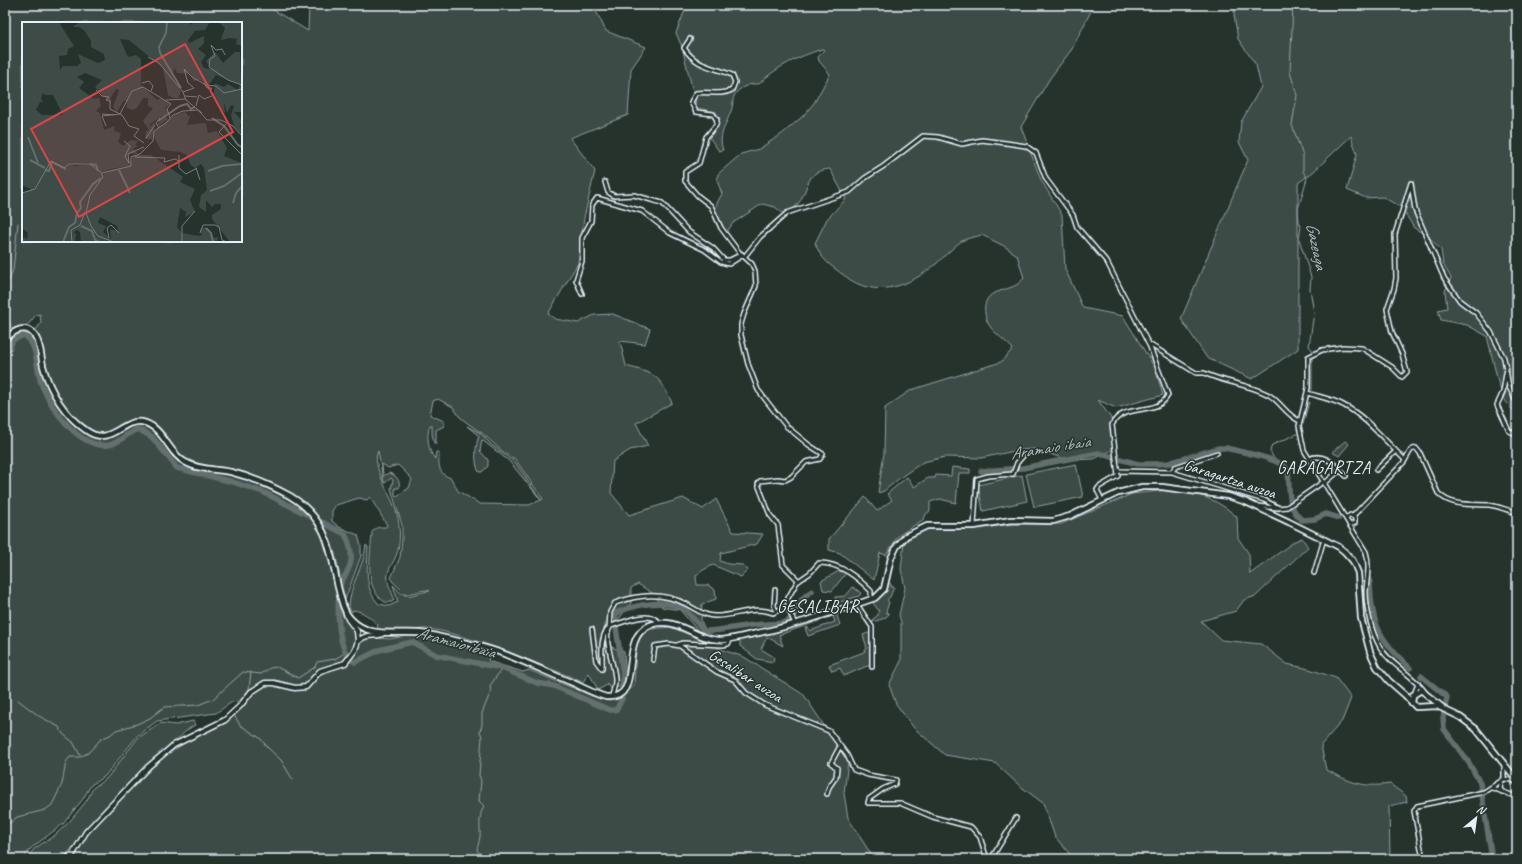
<svg xmlns="http://www.w3.org/2000/svg" width="1522" height="864" viewBox="0 0 1522 864" font-family="Caveat,sans-serif">
	<style>
		.green { fill: #3e4b47; stroke: #939ea0; fill-rule: evenodd }
		.lines { fill: none; stroke-linecap: round; stroke-linejoin: round }
		.stream { stroke: #98a3a5; stroke-width: 1 }
		.river { stroke: #636f6d; stroke-width: 5.5 }
		.minor-casing { stroke: #e8f1f8; stroke-width: 6 }
		.tertiary-casing { stroke: #e8f1f8; stroke-width: 7 }
		.secondary-casing { stroke: #e8f1f8; stroke-width: 8 }
		.minor { stroke: #26332d; stroke-width: 3 }
		.tertiary { stroke: #26332d; stroke-width: 4 }
		.secondary { stroke: #26332d; stroke-width: 4.5 }
		.labels { text-anchor: middle; stroke-width: 3; stroke-linejoin: round; paint-order: stroke }
		.street-label { font-size: 16px; fill: #e8f1f8; stroke: #26332d }
		.water-label { font-size: 17px; font-style: italic; fill: #b3bdc0; stroke: #26332d }
		.neighbourhood-label { font-size: 17px; letter-spacing: 1px; fill: #e8f1f8; stroke: #26332d }
		.inset-river { fill: none; stroke: #636f6d; stroke-width: 2 }
		.inset-road { fill: none; stroke: #747f7e; stroke-width: 1 }
		.view { fill: #d94647; fill-opacity: 0.15; stroke: #d94647; stroke-width: 2 }
		.inset-edge { fill: none; stroke: #e8f1f8; stroke-width: 2 }
	</style>
	<rect width="100%" height="100%" fill="#26332d"/>
	<filter id="ink" filterUnits="userSpaceOnUse"><feTurbulence type="fractalNoise" baseFrequency=".025" numOctaves="2"/><feDisplacementMap in="SourceGraphic" scale="8" xChannelSelector="R" yChannelSelector="G"/><feConvolveMatrix kernelMatrix="1 2 1 2 8 2 1 2 1" color-interpolation-filters="sRGB"/></filter>
	<g filter="url(#ink)">
		<path class="green" d="M5,5h260l43,26 1,-26h284l13,26 40,16 -15,22 -3,46 -58,23 25,33 -11,47 -6,45 -30,51 7,5 23,4 16,-8 19,-1 37,15 -5,15 -25,-3 6,25c29,8 33,8 46,37l-36,20 12,23 -18,4 -17,11 -2,32 18,22 54,-17 20,11 13,-10 17,33 30,2 -6,10 -36,9 -1,8 8,3 15,1 5,5 -7,7 -28,-12 -10,5 -7,6 1,9h11l7,5 1,9 -14,5 -1,17 7,14 -10,-4 -18,-21 -18,-3 -10,-14 -14,-9 -7,4v15l-13,17 -13,4 1,21 18,7 2,27 -6,8h-11l-3,-4 1,2 -9,5 -9,-17 -6,9c-27,-11 -144,-61 -166,-52l-40,-1 1,-4c-7,-7 -15,-14 -25,-15l-1,2 -3,-4c0,-23 15,-41 17,-63l2,2c0,20 -5,41 11,57l10,2 9,-4 -5,-17c16,18 17,8 37,6 -8,-3 -15,3 -24,3l-14,-13 -1,-3 9,-21 2,-18v-14l-11,-36 2,-9 -2,-2 -6,5 -2,-4 -5,-28c-8,14 15,47 19,63 3,12 4,30 -1,42 -2,6 -7,11 -8,17 -2,11 4,17 6,26l-2,3h-7c-22,-13 -14,-48 -13,-70 4,-5 7,-5 14,-5l1,-2 -17,-28 -3,3 -8,-2 -23,7 -4,6v10l7,6 19,8 3,11v10l-16,44c-5,-20 -7,-40 -14,-59 -14,-40 -54,-59 -92,-70 -16,-4 -36,-3 -50,-10 -18,-9 -23,-35 -43,-41 -25,-6 -35,27 -62,6 -15,-12 -28,-30 -35,-49 -5,-15 -6,-31 -14,-46l6,-8 -1,-9 -4,1 -10,12 -12,1 -9,8zM23,23h218v218h-218zM438,399l15,8 6,9 7,6 16,11 20,18 13,8 28,40 -2,1 -26,-38 -22,-16 -13,-13 -13,-7 12,10c-4,10 -5,27 0,36h3l6,-6v-6l-8,-9 2,-11 27,21 32,39 -12,5 -49,-1 -22,-13 -7,-13c-14,-4 -12,-14 -12,-26h-3l-1,7c-7,-8 -9,-24 -5,-34h2v9l2,9h2v-13l8,-4v-5l-14,-6 3,-14zM382,464l6,4 10,-3 14,14 -3,9 -12,8 -2,-1v-7h4c2,-7 -3,-13 -10,-15l-6,3z
			M687,5h407l-22,44 -22,29 -29,49 20,53 21,35 3,54 18,39 40,8 32,52 8,27 -47,13 -18,-8 13,18 5,30 -22,11 -26,1 -33,-11 -16,1 -38,8 -36,-1 -22,5 -22,15 -17,14 -6,2 6,-40 1,-45 26,-18 90,-28 12,-13c-7,-8 -18,-15 -24,-24 -6,-10 -7,-28 6,-32 11,-5 22,-5 29,-15l-7,-23 -13,-9 -22,-11c-7,2 -17,3 -23,8 -8,6 -15,14 -23,21 -26,22 -61,36 -91,12 -15,-11 -23,-15 -30,-33l12,-24 19,-20 -16,-30c-28,2 -19,23 -35,38 -3,3 -7,5 -11,7l-9,-7 -13,-3 -29,19 -7,10c-9,-19 -16,-20 -4,-39l-5,-14 1,-6 23,-20 18,-5 23,-15 21,-18 11,-13 16,-29 -11,-13 -1,-4 6,-7 -2,-1c-24,8 -45,17 -63,35 -9,-1 -20,3 -25,12 -1,3 -1,8 -2,12 -4,14 -15,27 -9,42l-4,1 -10,-14 9,-13 2,-6 -4,-6 -19,-4 -15,-61 -6,-14z
			M1235,5h282v409l-12,-12 -7,-20 -11,-46 -20,-11 -26,-5 -3,-10 9,-2 -2,-17 6,-13 -8,-14 -2,-14 -12,-13 -15,-9 -12,-20 -19,-11 -17,1 -19,-8 10,-36 -6,-18 -38,36 -15,11v166l-46,30 -45,-21 -26,-39 67,-159 -9,-18 2,-20 20,-35 -5,-22 -18,-26 -4,-24z
			M22,331c5,1 10,3 12,8 4,7 4,15 6,23 5,20 15,42 29,57 43,45 49,-2 75,6 16,5 25,31 41,41 17,5 36,6 54,11 37,10 74,31 87,68l17,72 11,12 3,7 -5,14 15,-13 23,2 21,-4 12,2 67,17 -2,7 35,11 6,-2 63,26 17,5 8,-2 11,-7 6,-7 2,-38 5,-12 10,-6 19,-2 28,11 22,11 24,8 60,38 44,67 -4,31 4,25 26,41h-800l-1,-2 17,-26 70,-72 34,-22 35,-17 13,-12 -2,-7 -8,1 -16,11 -59,8 -19,14 -33,41 -14,9 -8,14 -20,25 -33,25 -7,10h-18v-517l13,-10z
			M1345,441l4,3 -10,12 -7,-4z
			M1076,464l7,33 -49,10 -8,-33z
			M952,467l18,2v4h-11l-3,30 -16,-4 -10,3v9l-4,3 -2,5 -26,17 -12,19 -6,-2 -6,27 -34,-27 -11,-3v-11l36,-42 12,14 15,-11 -5,-6 20,-17 7,10 14,-9h7l1,-3 15,1z
			M1022,475l5,26 -44,10 -5,-26z
			M1168,490c28,3 47,7 69,27l1,21 11,16 1,20 45,-33 7,-3 6,9 -52,49 -12,4 -8,11 -35,10 20,19 40,4 26,20 22,5 27,9 15,20 -9,23 -21,24 5,25c25,12 35,18 64,14l16,12 1,6 -18,4 1,53h-316l-19,-22 -12,-34 -23,-17 -25,-23 -50,-8 -31,-27 -18,-24 -7,-19 12,-24v-39l-2,-7 6,-27 -4,-19 3,-27 23,-14h56l31,-4h47l71,-30z
			M1515,515h2v38l-5,-15z
			M839,571l7,2 -14,18 -9,-1 -2,-9z
			M888,583l3,1v3h3l-4,10 -3,3 2,2 -3,10 3,2 -4,4 -12,4 -1,-2 6,-5 1,-4 -6,-8 10,-8z
			M853,587l8,6 -2,3 -22,7 -2,-6c10,-1 10,1 18,-10z
			M836,613l4,12 -32,11 -3,-8 3,-1 2,4 25,-9 -2,-6 -54,19 4,11 -16,-9 -6,12 13,8 -1,5 -16,-3 -17,-13v-5l4,-3 28,-4 29,-9z
			M868,633l3,1v32h-4l-23,10 -4,-8 -8,3 -3,-6 35,-13 3,-4 -4,-13z
			M193,721l2,4c-11,6 -15,12 -23,20 -6,5 -13,9 -19,15 -33,30 -61,67 -91,99h-36l8,-10 21,-14 15,-14 17,-21 6,-12 14,-10 31,-40 23,-15 15,2z"/>
		<g class="lines">
			<path class="stream" d="M1293,5l-3,67 7,23 -5,30 11,31v15l4,7 -9,31 1,13 2,4 -2,13 12,38 -1,12 4,24 -5,33 5,6
				M5,307l4,-19 -1,-5 5,-13 5,-47
				M5,308l7,22
				M15,334l4,3
				M1312,390v-31l1,-4
				M1303,424l6,-22
				M1275,461l-5,-10 2,-6 25,-11
				M243,699l6,-10 2,-17
				M18,700l21,16 20,11 4,7 10,8 7,13
				M234,715l6,10 20,13 8,10 13,12 12,20
				M5,822l5,1 7,-6 28,-7 7,-5 10,-21 4,-22 4,-5h9l9,-4 13,-14 9,-4 6,-5 21,-6 13,-6 14,-11 34,-2 15,-6 30,-27 18,2 9,-6 7,-1 21,11 17,-11 2,-5 18,-3 11,-7
				M479,859l1,-5 -3,-4c1,-6 4,-13 3,-19 0,-9 -1,-16 4,-25l-5,-5 2,-20 -2,-6 3,-38 -2,-6 2,-6v-12l9,-22 -1,-5 12,-18"/>
			<path class="river" d="M5,357l8,-17 11,-5c16,11 11,37 19,53 10,23 37,61 66,57 11,-2 18,-13 29,-16l14,8 25,31 56,14 30,10 82,42c4,8 7,17 6,26 0,8 -7,16 -10,23 -5,17 -5,72 14,79l24,-12 33,-8 24,13 66,13 35,15 17,3 56,24h6l6,-11 1,-26 -8,-52 1,-8c18,-8 49,-15 67,-4 8,5 15,16 22,22 21,0 41,-7 62,-7 7,-1 15,1 21,-3 11,-7 8,-22 24,-30
				M981,471l42,-3 75,-15 40,11h19l12,-1 50,-15h7c14,4 55,10 62,22 2,18 -2,37 14,50l13,-1 11,-5 13,4
				M1370,580c1,43 8,59 40,88
				M1421,676l26,21 -4,21 1,11 25,34 11,20 12,76"/>
			<g class="minor-casing">
				<path id="minor" d="M690,39l-6,9c14,20 28,18 48,27l3,7 -3,8c-12,6 -23,1 -36,3l-5,9 5,10 17,2 4,6 -1,5 -10,12 -7,26 -14,9v9l13,15 13,10 10,22 18,24 13,12 3,7 1,15 -12,28 -3,10v11l7,29 10,26 28,36 23,19 14,9 -3,5 -14,3 -15,15 -6,3 -7,-1 -18,2 -2,3 12,31 8,10 5,40 16,16
					M605,182l3,10 6,4 20,-1 28,8 27,29 24,16 11,12h6l12,-6
					M1411,183l-16,51 1,44 -2,11 -7,20 5,23 10,22 5,18 -5,5 -10,-10 -30,-19 -19,-1 -21,3 -14,7v31l-9,38 5,24 62,102c4,13 1,25 0,39 0,18 5,40 14,56 11,19 33,27 45,45
					M1411,183l4,27 29,68 16,23 16,12 15,19 13,26 5,29 8,16
					M745,256l15,-19 27,-24 62,-21 16,-14 19,-12 39,-30 15,1 24,7 20,-4 24,3 20,3 10,7 10,26 27,36 4,12 30,35 43,85 18,48c-10,22 -46,7 -56,30l6,51 -19,11 -2,3 5,10
					M582,294l-6,-14 6,-19v-23l9,-17 1,-16 5,-7 45,13 28,22 35,17 16,12 8,2 14,-9
					M1149,344l47,29h8c21,10 45,11 65,22 12,7 18,21 31,26
					M1506,373l-3,19 -6,13 12,26 8,3
					M1307,393c13,4 26,6 38,13 19,10 36,30 51,45
					M1309,459c12,-6 23,2 31,11l-15,13
					M1340,470l6,6
					M1376,470l20,-19 9,9
					M1119,471l53,1 92,28 15,8
					M1172,472l3,-5 42,-14
					M1257,506l21,2 9,-1 36,-25
					M1353,516l51,-54 7,-12 5,-2 4,5 18,40c13,14 34,11 51,12 10,1 18,6 28,7
					M1346,519l4,-4 5,3v5l-6,2
					M974,526l3,-47 11,-3 25,-2 4,-11 6,-7
					M1314,573l10,-34
					M775,590l-1,16 2,5
					M856,603l16,24v40
					M795,624l-7,-16v-10l9,-16 13,-9 9,-10c21,0 38,14 52,28v8
					M592,629l4,32 6,8c1,-14 -3,-27 5,-40h2l1,-17 5,-9c24,-9 48,-11 71,1 8,4 18,12 28,12 19,1 41,-11 59,-3l14,-7
					M677,645l6,-2 40,2 5,-1 3,-5
					M653,660l2,-14 14,-2 11,2 37,26 18,8 11,13 19,12 64,26 18,24 7,15 14,5 28,5 -1,4 -12,5 -14,10 -1,4h32l33,14 38,10 9,10 7,22
					M1415,692l3,-9
					M612,696c1,-5 3,-10 3,-15 1,-15 -14,-43 -4,-55 13,-4 38,-16 49,-3
					M1504,765v14
					M1504,779l8,1 5,3
					M1492,788l25,9
					M1502,792l-2,-4 2,-8
					M827,794l2,-7 7,-10 1,-9 -6,-5 8,-15
					M65,859l6,-4
					M991,859l25,-41
					M1423,859l-9,-48 3,-5 67,-14 20,-13"/>
			</g>
			<g class="tertiary-casing">
				<path id="tertiary" d="M358,641c12,-10 18,-2 26,-8
					M70,859l16,-27 62,-65 26,-22 51,-25 15,-14 11,-14 14,-9h9l21,5 11,-1 14,-16 25,-8 10,-13 3,-9 -1,-10 -9,-12 -2,-6"/>
			</g>
			<g class="secondary-casing">
				<path id="secondary" d="M5,339c9,-8 21,-16 30,-3 6,8 6,21 8,30 7,26 22,50 44,65 24,16 34,-12 55,-9 21,4 26,31 43,40 13,8 32,7 46,10 20,5 41,14 59,24 37,22 40,53 48,91 3,11 5,24 13,32 20,22 50,10 76,15 26,6 55,11 80,21 23,9 44,19 66,28 11,5 22,11 33,14 40,3 10,-58 44,-72 26,-10 45,15 70,15 11,0 22,-4 33,-6 42,-8 82,-23 122,-36l9,-9 7,-31 6,-12 9,-10 21,-10h47l37,-6 42,1 17,-5 48,-23 24,-6h20l66,9 18,6 43,20 50,25 6,5 8,9 5,12 3,45 9,34 7,15 12,14 16,14 11,12 21,-1 23,11 16,12 41,51
					M1412,703l1,-8 8,-5 21,17"/>
			</g>
			<use href="#minor" class="minor"/>
			<use href="#tertiary" class="tertiary"/>
			<use href="#secondary" class="secondary"/>
		</g>
	</g>
	<g class="labels">
		<g class="street-label">
			<text transform="translate(1230 478) rotate(18)" y="6">Garagartza auzoa</text>
			<text transform="translate(746 675) rotate(33)" y="6">Gesalibar auzoa</text>
		</g>
		<g class="water-label">
			<text transform="translate(1317 246) rotate(78)" y="6">Gazeaga</text>
			<text transform="translate(1050 447) rotate(-9)" y="6">Aramaio ibaia</text>
			<text transform="translate(456 642) rotate(15)" y="6">Aramaio ibaia</text>
		</g>
		<g class="neighbourhood-label">
			<text x="1324" y="473">GARAGARTZA</text>
			<text x="818" y="612">GESALIBAR</text>
		</g>
	</g>
	<g transform="translate(22 22)">
		<rect width="220" height="220" fill="#26332d"/>
		<path d="M0,0h40l-2,2 14,22 -6,3 -1,6 -8,1 1,14 3,-4h14l4,-3 -3,-9 20,9 7,-3 -1,-6 -13,-7v-6l-7,-11 -5,-3h-6l6,-5h111v3l5,-3h15l-5,8 -10,1 -7,9 1,3 15,-7v7l-6,6 8,6 -5,7 3,6 7,1 -5,-8 9,-9 8,11 12,-11h5l2,60h-8l8,9 -2,4 2,10 -8,-9 -3,-11 3,-9 -3,-1 -4,8 -3,-11 1,12 -12,-17 2,-14 9,4 4,-3 10,6 2,-5 -24,-10 -8,11 -8,-6 -6,1 -4,-7 -13,-1 -2,-5 -3,7 9,17 -3,6h-5l-5,-3 -5,-27 -34,-28 -9,-1 7,16 2,2 7,-2 5,4v26l16,15 5,-2 8,6 -5,4 4,4 -4,4 3,3 -9,7 -2,-2 8,-8 -4,1 -11,7v3l3,-4h2l-3,16h-7l1,-8 3,-1 -6,-9 10,-13 -5,-2v-8h-5l-6,10 -4,2 -6,-2v-6l-3,-2 -7,12 -4,-5 6,-17 -3,-1 -5,8v7l-16,-17 7,-7 -17,-7 -8,4 7,5 -5,6 15,11 5,-1 2,8 -5,5 4,2 4,17 11,-4 -1,5 7,2 -3,9 5,4 8,-6 7,1 -3,4 3,1 -5,3 5,5 -10,-1 -1,6 5,4 -2,3 -20,3 -6,3 -4,-1 -7,-6 -4,-2 -20,1 6,2 15,-2 13,10 6,-4 22,-4 2,-11h18l32,22 -3,5 15,7 -5,11 5,12 -10,5 1,-5 -6,-4 -3,19 5,6 17,3 3,-1 -2,-6 5,-2 9,11 4,-1 -1,5h-136l-1,-10 -3,-2 -4,3 -1,3 2,-4 2,2 -1,8h-53l2,-5 3,2 1,-6 -6,-5v-34l9,-5 -9,-4zM21,71l2,2h8l10,20h-21l-6,-5 4,-8h3l-2,-4zM78,195l17,9 1,5 -8,-2 1,10 -8,-7 3,-6 -8,-3zM197,0h23v24l-6,-2 1,-5 -8,-1 -8,2 4,-12zM170,89l-5,14 17,-2 2,1 2,9 9,-2 10,17 -3,8 18,7v79h-12l-18,-23v-4l9,-6v-5h-6l-3,3 -6,-7v12l-7,-5 2,-12 6,-5 -3,-22 -3,-4 -6,4 -5,-4 -2,-8 -7,-4 -20,-2 -7,-13v-6l22,-17 9,-2 4,5z" fill="#3e4b47" fill-rule="evenodd"/>
		<path class="inset-river" d="M145,0l-1,11 -7,14 1,6 21,35M190,96l12,8 14,19 4,2M136,99l22,-15 7,-2 4,5 4,-2M6,115l10,26M8,138l15,8M68,142l6,1 2,6M23,148l4,1 3,-9 14,7M97,148l11,23M186,149l14,-5 19,-2M188,169l14,-5 18,-13M211,181l3,-10 6,-7M53,201l2,-10 4,-5 -1,-6 13,-18 8,-6M59,204l11,5 3,9 5,2M184,206l5,5 2,9M41,220l6,-15 6,-4"/>
		<path class="inset-road" d="M203,33l-3,-6 -6,1 -5,-5 4,11 -5,3 -1,8 19,13 14,5M126,35l11,6 24,29M162,47l4,14 6,5 -11,4 3,8 16,13M162,47l8,8 14,8 10,1 8,7 18,-4M120,61l7,-2 4,5 -2,5M74,68l6,6 7,1 -3,3 4,1v8l12,6 7,11 10,3 -5,7 10,7M163,74l12,1M144,78l20,-1M174,84l3,-11 5,4 10,-4 -4,-4 2,-3h-5l-3,-5M80,92l12,1M98,92l12,-23 11,-4 28,17 -4,5 3,9M204,102l-7,8 23,23M84,104l-4,-10 18,-2M137,106l-3,-5 4,-5M124,116l9,-13M102,119l6,5 -5,10 4,7 -1,-9 16,-7M113,135l30,1 -1,4 11,-3 4,2M157,146l7,6 11,-6M157,146v-13M174,146l4,12M79,151l2,4 -13,18 -4,18 5,13 7,10 16,6M0,171l13,-4 16,-28 13,7 5,-4h21l12,9 29,-7v-9l9,-3 13,-13 1,-10 12,-8 7,-8 10,-4 15,-1 9,10h14l12,6 9,10M178,211l3,-8h12l4,2 3,13 5,2M87,216l-2,-10 4,-3 8,8M50,220l-1,-12 9,-5 5,-13M160,220v-16l13,-15"/>
		<path class="view" d="M163,22l48,88 -154,85 -48,-88z"/>
		<rect width="220" height="220" class="inset-edge"/>
	</g>
	<rect width="1522" height="864" fill="none" stroke="#26332d" stroke-width="20"/>
	<rect x="10" y="10" width="1502" height="844" fill="none" stroke="#e8f1f8" stroke-width="1.5" filter="url(#ink)"/>
	<g transform="translate(1476 818) rotate(29)" stroke="#26332d" stroke-width="3" paint-order="stroke">
	<path d="M0-3L7 15L0 10L-7 15Z" fill="#e8f1f8"/>
	<text y="-6" font-size="11" font-weight="bold" text-anchor="middle" fill="#e8f1f8">N</text>
	</g>
</svg>
